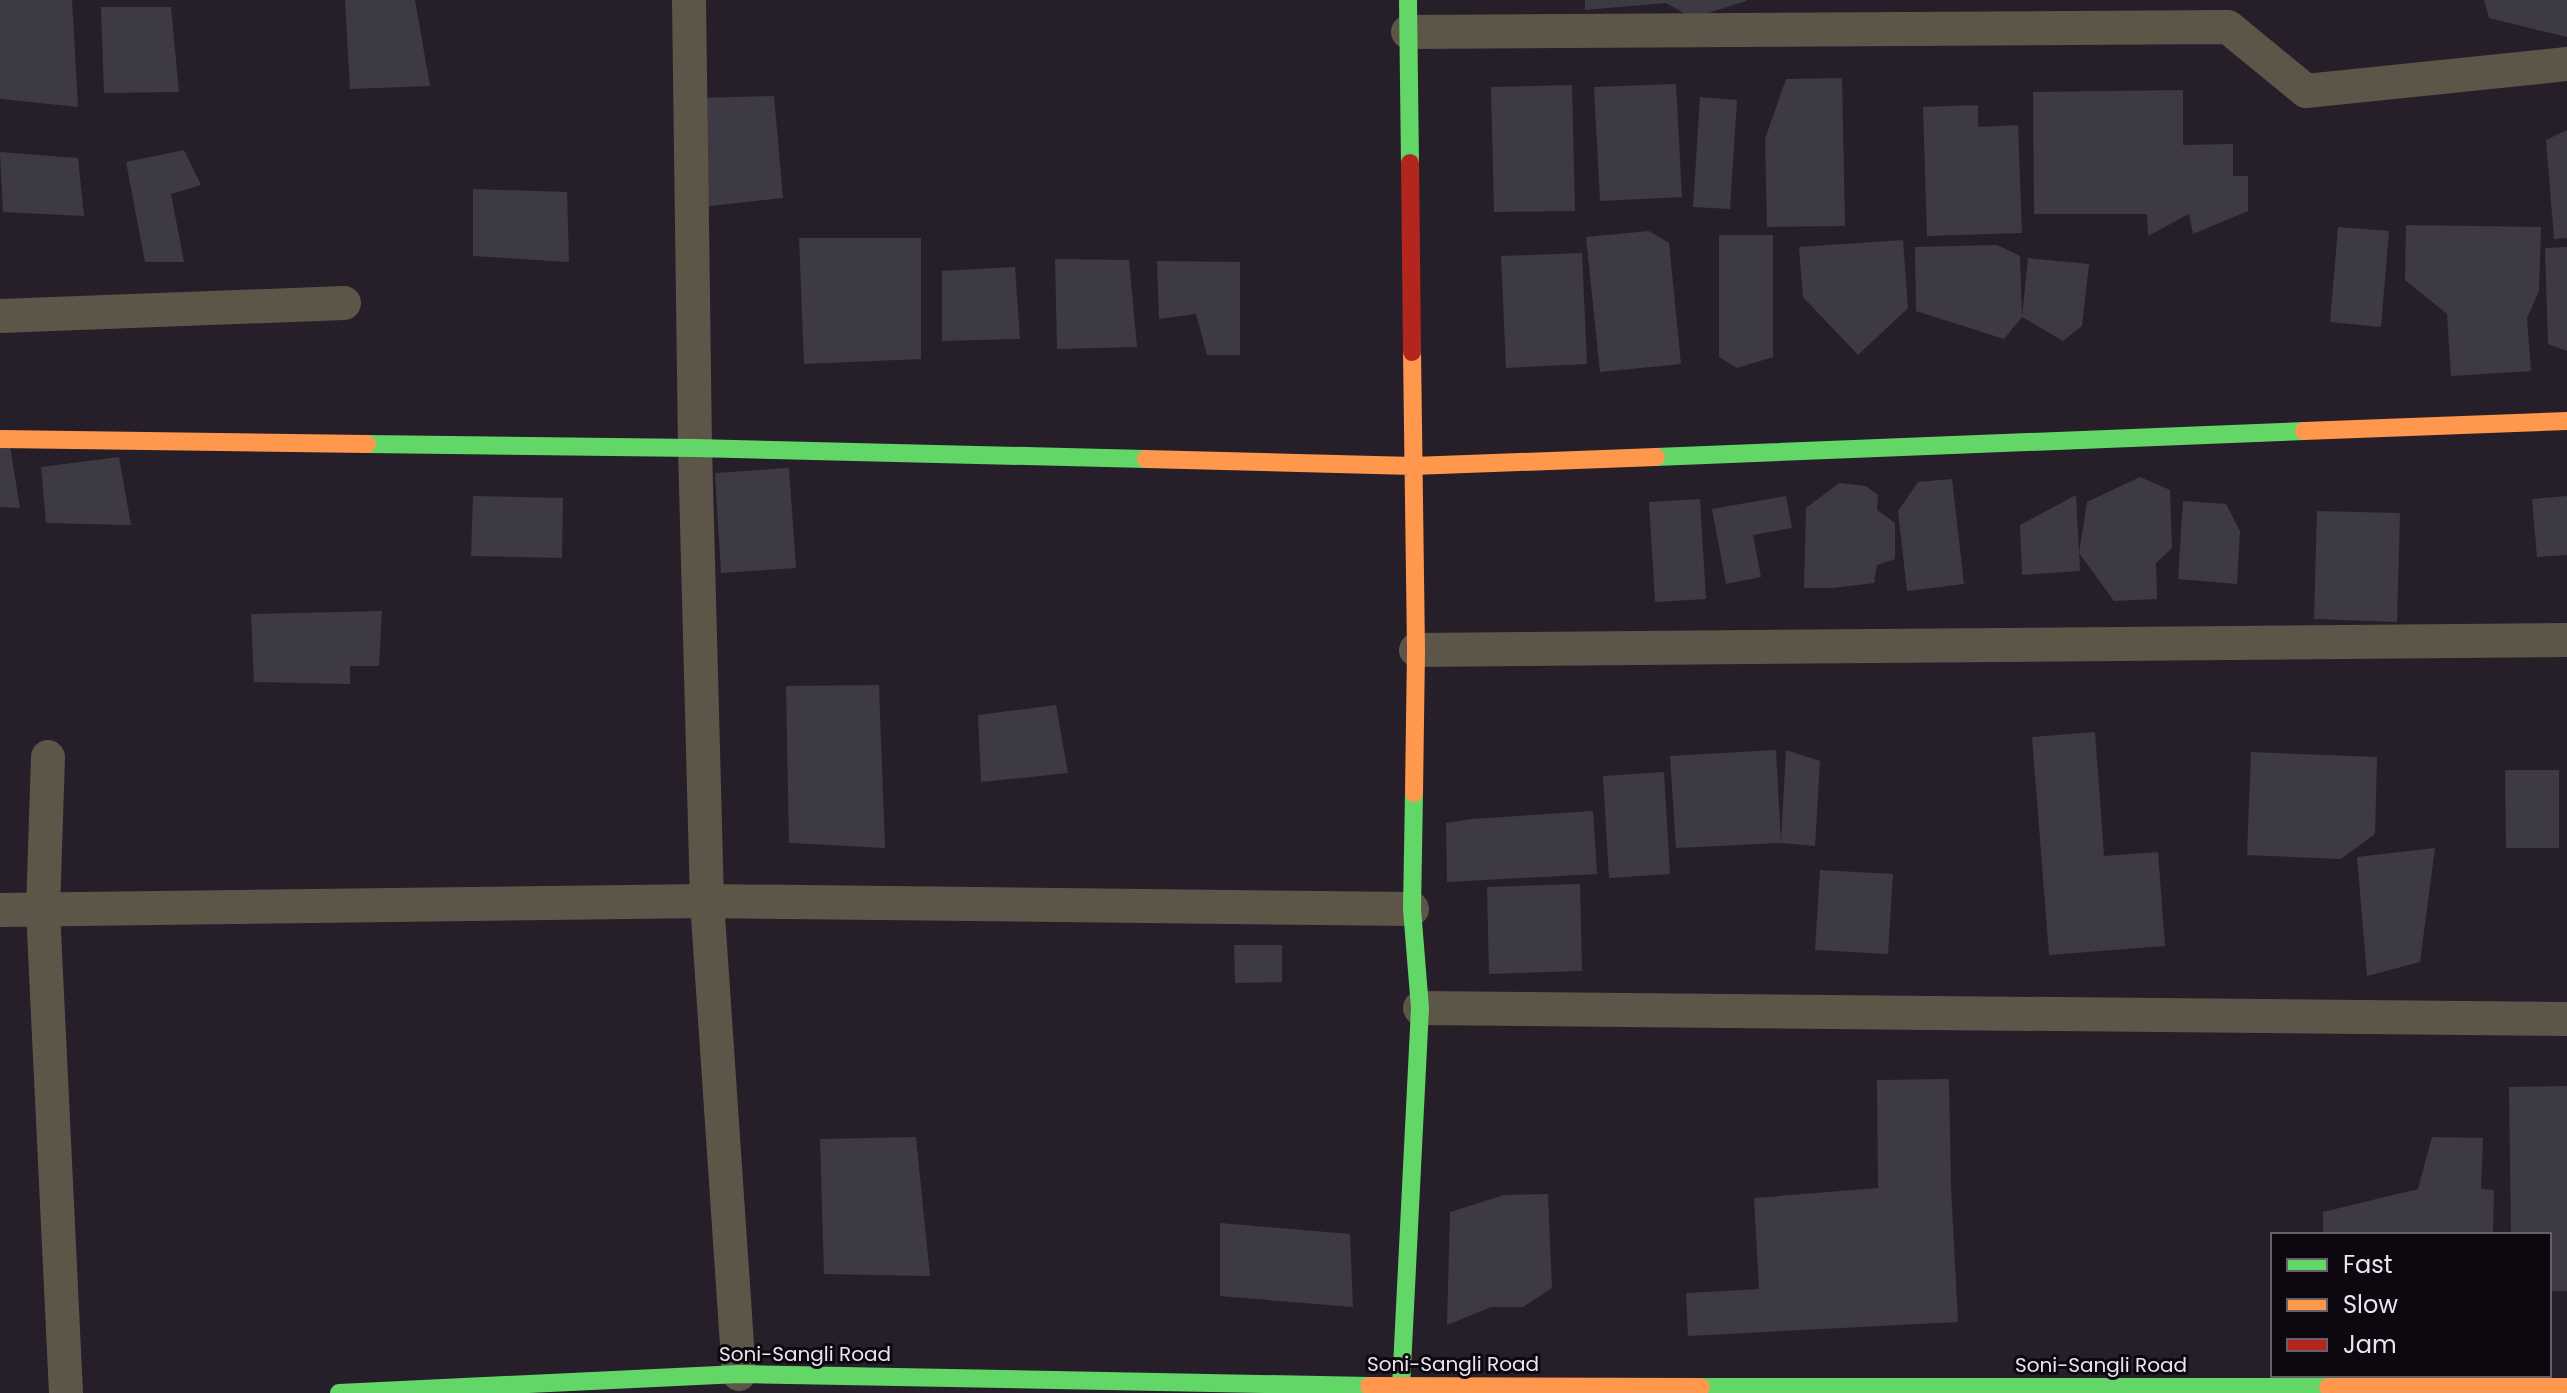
<svg xmlns="http://www.w3.org/2000/svg" width="2567" height="1393" viewBox="0 0 2567 1393" font-family="Poppins,sans-serif">
	<style>
		.building { fill: #3d3a43 }
		.lines { fill: none; stroke-linecap: round; stroke-linejoin: round }
		.street { stroke: #5e5549; stroke-width: 34 }
		.fast { stroke: #63d668; stroke-width: 18 }
		.slow { stroke: #ff974d; stroke-width: 18 }
		.jam { stroke: #b3261e; stroke-width: 18 }
		.labels { text-anchor: middle; stroke-width: 6; stroke-linejoin: round; paint-order: stroke }
		.street-label { font-size: 20px; fill: #ece3ef; stroke: #0d0810 }
	</style>
	<rect width="100%" height="100%" fill="#261f29"/>
	<path class="building" d="M0,0h72l6,107 -78,-8z
		M345,0h70l15,86 -80,3z
		M1585,0h161v1l-54,17 -26,-15 -81,7z
		M2484,0h83v37l-78,-19z
		M101,7h70l8,85 -75,1z
		M1842,78l3,148 -78,1 -2,-88 21,-60z
		M1676,84l6,113 -82,4 -6,-114z
		M1572,85l3,126 -81,1 -3,-125z
		M2183,90v55l50,-1v32h15v35l-55,23 -4,-20 -41,22 -1,-22h-113l-1,-122z
		M774,96l9,102 -82,9 -9,-109z
		M1700,97l37,3 -7,109 -37,-2z
		M1978,105v22l40,-2 4,108 -95,3 -4,-129z
		M2567,130v108l-13,1 -8,-99z
		M184,150l17,35 -30,9 13,68h-39l-19,-100z
		M0,152l78,6 6,58 -81,-4z
		M473,189l94,3 2,70 -96,-6z
		M2406,225l135,2 -2,64 -12,27 4,53 -80,5 -4,-62 -42,-34z
		M2338,227l51,4 -8,96 -51,-5z
		M1649,231l20,12 12,121 -81,8 -14,-135z
		M1719,235h54v122l-36,11 -18,-11z
		M799,238h122v121l-117,5z
		M1903,240l5,68 -50,47 -55,-58 -4,-50z
		M1997,245l23,11 2,61 6,-59 61,6 -7,62 -19,15 -41,-24 -18,22 -88,-28 -1,-64z
		M2567,247v104l-19,-7 -3,-96z
		M1582,253l5,111 -81,4 -5,-112z
		M1055,259l74,1 8,87 -80,2z
		M1157,261l83,1v93h-33l-11,-41 -37,5z
		M1015,267l5,72 -78,2v-70z
		M9,440l11,68 -20,-1v-66z
		M119,457l12,68 -85,-2 -5,-56z
		M789,468l7,100 -75,5 -6,-100z
		M2140,477l30,13 2,58 -16,15 1,36 -43,2 -35,-48 8,-51z
		M1952,479l12,105 -57,7 -9,-80 20,-29z
		M1839,483l27,3 12,9 -1,15 18,13v36l-18,6 -3,18 -42,5h-28l2,-80z
		M2076,495l4,76 -58,4 -2,-50z
		M473,496l90,2 -1,60 -91,-2z
		M1786,496l6,32 -39,7 8,42 -35,7 -14,-75z
		M2567,496v59l-30,2 -5,-58z
		M1700,499l6,100 -51,3 -6,-100z
		M2183,501l43,3 14,27 -3,53 -59,-5z
		M2317,511l83,2 -3,109 -83,-3z
		M382,611l-3,55h-29v18l-96,-2 -3,-68z
		M879,685l6,163 -96,-5 -3,-157z
		M1056,705l12,68 -87,9 -3,-67z
		M2095,732l9,124 54,-4 7,94 -116,9 -17,-218z
		M1776,750l5,93 -105,5 -6,-92z
		M1786,750l34,11 -5,85 -34,-3z
		M2251,752l126,5 -2,77 -34,25 -94,-4z
		M2505,770h54v78h-53z
		M1664,772l6,102 -61,4 -6,-102z
		M1593,811l4,63 -150,8 -1,-59 25,-4z
		M2435,848l-15,114 -53,14 -10,-119z
		M1820,870l73,4 -5,80 -73,-4z
		M1580,884l2,87 -93,3 -2,-87z
		M1234,945h48v37l-47,1z
		M1949,1079l2,108 7,135 -270,14 -2,-43 73,-4 -5,-91 124,-10 -1,-108z
		M2567,1086v205h-18v-56h-38l-2,-148z
		M916,1137l14,139 -106,-2 -4,-135z
		M2432,1137l51,1 -2,51 13,1 -1,45h-170v-23l95,-23z
		M1548,1194l4,94 -29,19h-32l-44,18 3,-113 54,-17z
		M1220,1223l130,11 3,73 -133,-11z"/>
	<g class="lines">
		<path class="street" d="M689,0l6,448 12,453 32,473
			M1408,32l820,-5 78,64 261,-27
			M0,316l344,-13
			M1416,650l1151,-10
			M48,757l-5,153 23,483
			M0,910l707,-9 705,8
			M1420,1008l1147,11"/>
		<path class="fast" d="M1408,0l2,163
			M367,444l328,4 451,11
			M1656,457l648,-26
			M1401,1387l19,-379 -8,-99 2,-116
			M1701,1387h627
			M339,1393l400,-19 630,12"/>
		<path class="slow" d="M1412,352l4,298 -2,143
			M2304,431l263,-10
			M0,439l367,5
			M1146,459l267,7 243,-9
			M1369,1386l332,1
			M2328,1387h239"/>
		<path class="jam" d="M1410,163l2,189"/>
	</g>
	<g class="labels">
		<g class="street-label">
			<text x="805" y="1361">Soni-Sangli Road</text>
			<text x="1453" y="1371">Soni-Sangli Road</text>
			<text x="2101" y="1372">Soni-Sangli Road</text>
		</g>
	</g>
	<rect x="2271" y="1233" width="280" height="144" fill="#0d0810" stroke="#666069" stroke-width="2"/>
	<rect x="2287" y="1259" width="40" height="12" fill="#63d668" stroke="#666069" stroke-width="2"/>
	<text x="2343" y="1273" font-size="24" fill="#ece3ef">Fast</text>
	<rect x="2287" y="1299" width="40" height="12" fill="#ff974d" stroke="#666069" stroke-width="2"/>
	<text x="2343" y="1313" font-size="24" fill="#ece3ef">Slow</text>
	<rect x="2287" y="1339" width="40" height="12" fill="#b3261e" stroke="#666069" stroke-width="2"/>
	<text x="2343" y="1353" font-size="24" fill="#ece3ef">Jam</text>
</svg>
